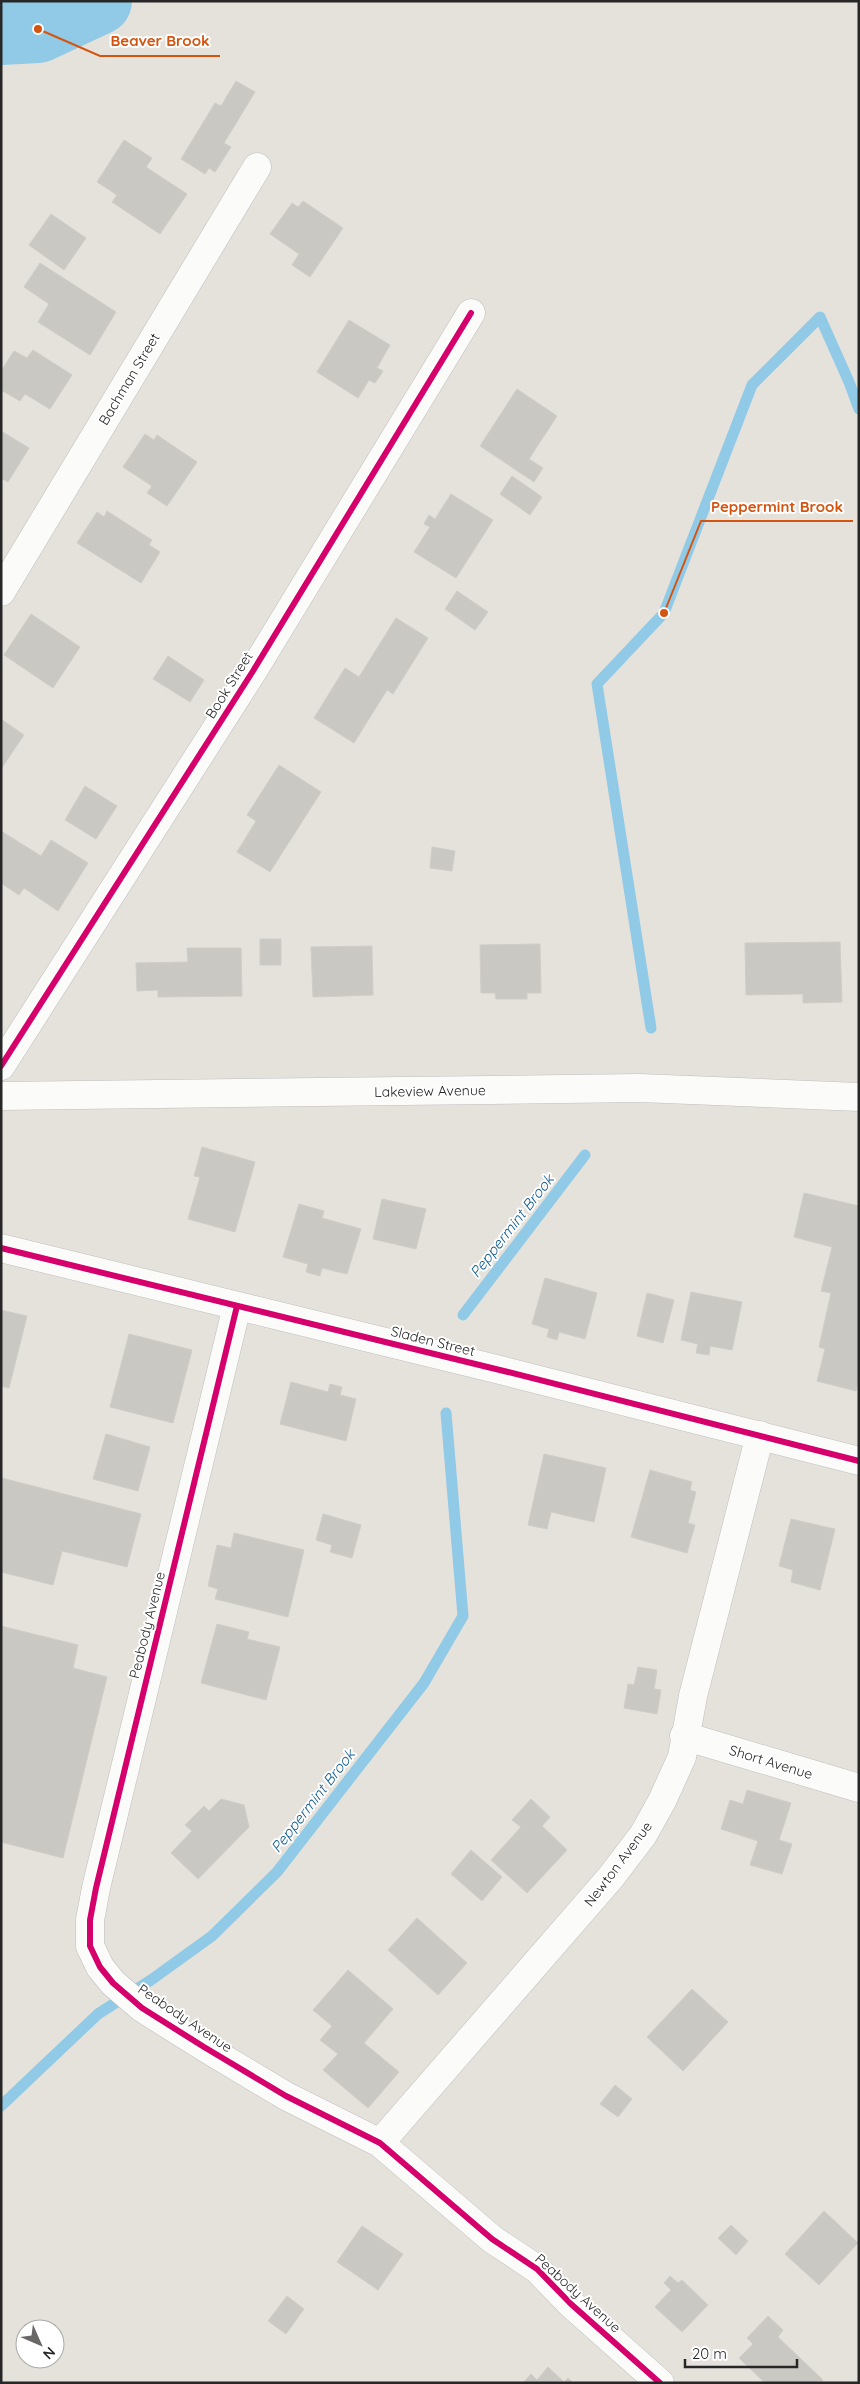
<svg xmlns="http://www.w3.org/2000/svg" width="860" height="2384" viewBox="0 0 860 2384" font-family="Quicksand,sans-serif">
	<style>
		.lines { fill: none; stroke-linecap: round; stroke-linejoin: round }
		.stream { stroke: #91cae6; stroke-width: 11 }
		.river { stroke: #91cae6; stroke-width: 68 }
		.building { fill: #cac8c3; stroke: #d0cdc8 }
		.street-casing { stroke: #bfbebe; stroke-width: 29 }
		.secondary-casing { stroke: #bfbebe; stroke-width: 29 }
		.street { stroke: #fbfbfa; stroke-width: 28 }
		.secondary { stroke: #fbfbfa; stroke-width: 28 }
		.cycleway-casing { stroke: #fff; stroke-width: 9 }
		.cycleway { stroke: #d6006c; stroke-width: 6 }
		.labels { text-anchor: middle; stroke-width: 4; stroke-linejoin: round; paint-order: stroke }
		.street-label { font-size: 14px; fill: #272727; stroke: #fff }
		.water-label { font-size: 15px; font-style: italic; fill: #115b91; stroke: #fff }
		.leader { fill: none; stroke: #d5540f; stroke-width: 2 }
		.callout-dot { fill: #d5540f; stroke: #fff; stroke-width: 2 }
		.callout-label { font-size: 15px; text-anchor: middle; font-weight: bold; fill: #d5540f; stroke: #fff; stroke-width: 4; stroke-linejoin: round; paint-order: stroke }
	</style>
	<rect width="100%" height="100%" fill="#e5e2dc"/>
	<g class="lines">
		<path class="stream" d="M651,1028l-54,-344 67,-71 88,-228 68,-68 29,65 10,27
			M463,1315l122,-160
			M1,2106l97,-92 53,-34 61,-44 65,-64 147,-189 39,-67 -17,-203"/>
		<path class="river" d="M1,31l37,-2 60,-28"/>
	</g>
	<path class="building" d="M236,81l19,11 -31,51 7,4 -16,25 -6,-4 -4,6 -24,-15 34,-56 6,3z
		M124,140l28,18 -6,9 41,27 -27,40 -48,-32 5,-7 -20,-13z
		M303,201l40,27 -33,49 -18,-12 7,-11 -29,-20 22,-31 6,4z
		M51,214l35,24 -22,32 -35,-25z
		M40,263l76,49 -26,43 -52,-33 11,-18 -25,-17z
		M349,320l41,25 -13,23 6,3 -8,12 -6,-3 -11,18 -41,-26z
		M33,350l39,25 -22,34 -25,-15 -5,7 -19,-11v-19l13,-20 13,7z
		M517,389l40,27 -28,43 14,9 -9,14 -54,-36z
		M1,431l28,17 -21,34 -7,-4z
		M145,434l9,6 3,-5 40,27 -30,44 -20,-13 5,-7 -29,-19z
		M512,476l30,21 -12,18 -30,-21z
		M451,494l42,26 -37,58 -42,-26 16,-25 -6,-3 5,-9 6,4z
		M107,511l45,29 -3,5 11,7 -19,31 -64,-40 20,-31 7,5z
		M457,591l31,21 -13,18 -30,-21z
		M31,614l49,33 -27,41 -49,-33z
		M396,618l32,20 -35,56 -6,-4 -33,53 -40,-25 31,-50 14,9z
		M168,656l36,24 -14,22 -37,-23z
		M1,719l23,16 -23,34z
		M279,765l42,27 -51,80 -33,-20 19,-31 -9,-6z
		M85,786l32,20 -21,33 -31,-19z
		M1,831l40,25 10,-16 37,23 -30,48 -34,-23 -5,7 -18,-12z
		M432,847l23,4 -3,20 -22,-3z
		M260,939h21v26h-21z
		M840,942l2,60 -39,1v-9l-57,1 -1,-52z
		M540,944l1,49h-14v6h-31l-1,-6h-14l-1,-48z
		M372,946l1,49 -60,2 -2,-50z
		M187,948h54l1,48 -84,1v-7l-21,1 -1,-28 52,-1z
		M202,1147l53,15 -20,70 -47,-13 12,-42 -6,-1z
		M804,1193l55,13v174l-3,11 -39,-10 8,-32 -6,-2 12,-54 -10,-2 11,-44 -38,-10z
		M382,1199l44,10 -10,40 -43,-10z
		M299,1204l25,7 -2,7 39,11 -14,45 -25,-6 -2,8 -14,-4 2,-8 -25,-7z
		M545,1278l52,15 -12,46 -26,-7 -2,8 -10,-3 2,-8 -17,-5z
		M691,1292l51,10 -10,48 -22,-4 -1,9 -13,-2 2,-9 -17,-4z
		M647,1293l27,7 -11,43 -26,-7z
		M1,1310l26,6 -18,72 -8,-2z
		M129,1334l63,16 -19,73 -63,-16z
		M291,1382l37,10 2,-8 12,3 -2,8 16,4 -10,42 -66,-17z
		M106,1434l44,13 -12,44 -45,-12z
		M544,1454l62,14 -12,54 -43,-10 -4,17 -19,-4z
		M650,1470l42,12 -2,8 6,2 -8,31 7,2 -8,28 -56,-16z
		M2,1478l139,36 -14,53 -65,-16 -9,34 -52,-13z
		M323,1514l38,11 -9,33 -22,-6 2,-7 -16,-5z
		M791,1519l44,10 -15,61 -29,-8 2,-12 -14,-4z
		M234,1533l70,17 -16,67 -73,-18 3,-10 -10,-3 9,-41 14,3z
		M217,1624l32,8 -2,7 33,8 -14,53 -65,-17z
		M1,1626l77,19 -5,23 34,9 -44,181 -62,-16z
		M638,1667l19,3 -3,19 7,1 -4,24 -33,-6 4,-24 6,1z
		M747,1790l44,13 -12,37 13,4 -10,30 -32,-9 8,-24 -37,-12 9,-29 13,4z
		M221,1799l23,6 5,22 -51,52 -27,-26 21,-22 -7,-6 19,-19 5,5z
		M531,1799l19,18 -8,9 25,24 -40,43 -36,-33 30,-33 -9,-7z
		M471,1850l31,27 -20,24 -31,-27z
		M417,1918l50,45 -29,32 -50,-45z
		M348,1970l45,39 -29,34 35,29 -31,36 -45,-38 15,-16 -18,-14 12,-14 -19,-16z
		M692,1989l36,33 -45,49 -36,-34z
		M615,2085l17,14 -14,18 -18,-13z
		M824,2211l34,32 -39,42 -34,-31z
		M731,2225l17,16 -12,14 -18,-17z
		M362,2226l41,28 -25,36 -41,-28z
		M670,2276l8,7 4,-3 26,25 -26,27 -27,-25 16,-17 -7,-7z
		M287,2296l17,13 -18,25 -18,-13z
		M768,2316l15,14 -5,7 45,43 -2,3h-56l-26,-25 14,-14 -6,-6z
		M548,2367l16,15 4,-4 5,5h-50l8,-9 6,6z"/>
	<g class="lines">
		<g class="street-casing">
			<path id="street" d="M1,592l256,-425
				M1,1066l252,-395 218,-358
				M1,1248l507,124 351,89
				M237,1306l-141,582 -6,32v26l10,21 13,16 29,25 62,39 82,49 94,47 112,96 45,30 34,35 89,79
				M684,1736l175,52
				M380,2143l231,-266 32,-42 19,-34 20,-44 11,-61 67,-261"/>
		</g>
		<g class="secondary-casing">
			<path id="secondary" d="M1,1096l639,-8 219,9"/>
		</g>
		<use href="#street" class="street"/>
		<use href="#secondary" class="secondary"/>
		<g class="cycleway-casing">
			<path id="cycleway" d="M1,1066l252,-395 218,-358
				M1,1248l507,124 351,89
				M237,1306l-141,582 -6,32v26l10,21 13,16 29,25 62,39 82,49 94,47 112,96 45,30 34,35 89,79"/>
		</g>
		<use href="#cycleway" class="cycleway"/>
	</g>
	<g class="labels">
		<g class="street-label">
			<text transform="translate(129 379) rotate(-59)" y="5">Bachman Street</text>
			<text transform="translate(229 685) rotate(-58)" y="5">Book Street</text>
			<text transform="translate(430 1091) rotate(-1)" y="5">Lakeview Avenue</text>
			<text transform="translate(433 1341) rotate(14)" y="5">Sladen Street</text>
			<text transform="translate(147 1625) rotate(-76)" y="5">Peabody Avenue</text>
			<text transform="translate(771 1762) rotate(17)" y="5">Short Avenue</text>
			<text transform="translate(618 1864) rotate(-53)" y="5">Newton Avenue</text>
			<text transform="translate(185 2018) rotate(34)" y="5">Peabody Avenue</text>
			<text transform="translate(578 2293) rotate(42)" y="5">Peabody Avenue</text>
		</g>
		<g class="water-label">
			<text transform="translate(512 1226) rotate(-52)" y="5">Peppermint Brook</text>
			<text transform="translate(313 1801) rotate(-52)" y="5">Peppermint Brook</text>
		</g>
	</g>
	<path class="leader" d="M38 29L100 56H220M664 613L701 521H853"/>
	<g class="callout-dot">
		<circle cx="38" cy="29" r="5"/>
		<circle cx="664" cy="613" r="5"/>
	</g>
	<g class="callout-label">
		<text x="160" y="46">Beaver Brook</text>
		<text x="777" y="512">Peppermint Brook</text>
	</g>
	<rect width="860" height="2384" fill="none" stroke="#272727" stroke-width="5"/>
	<g transform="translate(40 2344) rotate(135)"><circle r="24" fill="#ffffff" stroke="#a9a9a9"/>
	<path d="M0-4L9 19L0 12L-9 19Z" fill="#6a6866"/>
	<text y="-8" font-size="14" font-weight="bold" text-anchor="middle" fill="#272727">N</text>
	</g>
	<path d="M685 2359v8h112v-8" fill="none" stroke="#272727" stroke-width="2.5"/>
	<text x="692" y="2359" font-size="15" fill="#272727" stroke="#ffffff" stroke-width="4" paint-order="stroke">20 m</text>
</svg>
